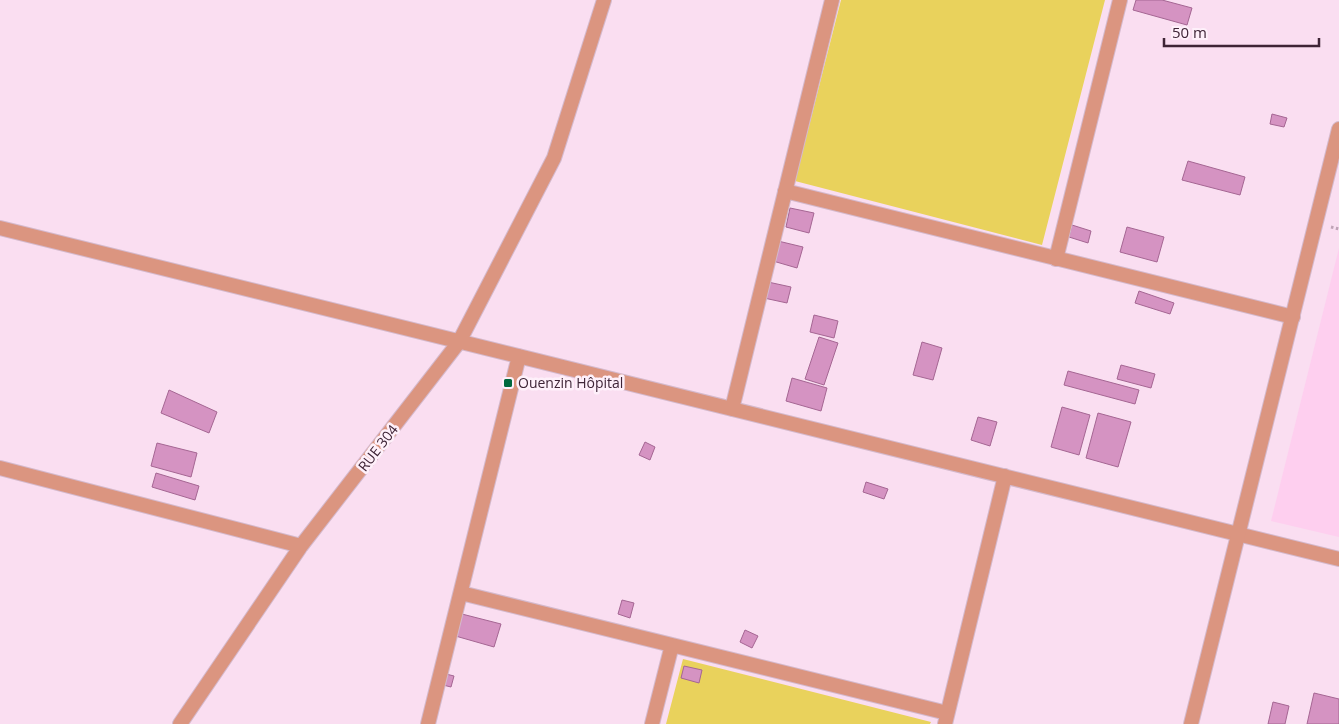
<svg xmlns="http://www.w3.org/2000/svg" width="1339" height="724" viewBox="0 0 1339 724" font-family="'Open Sans',sans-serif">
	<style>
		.built { fill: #fecfef }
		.green { fill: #e9d25c }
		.building { fill: #d593c2; stroke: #a56693 }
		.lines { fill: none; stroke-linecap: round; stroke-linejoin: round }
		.minor-casing { stroke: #d4b9cc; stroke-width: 16 }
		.tertiary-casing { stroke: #d4b9cc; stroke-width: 16 }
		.path { stroke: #bfa3b6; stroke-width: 3; stroke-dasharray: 2.5 2.5; stroke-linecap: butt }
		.minor { stroke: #db9580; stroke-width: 14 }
		.tertiary { stroke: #db9580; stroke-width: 14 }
		.poi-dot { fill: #00683e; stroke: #fef0fa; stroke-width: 2 }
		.labels { text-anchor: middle; stroke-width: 5; stroke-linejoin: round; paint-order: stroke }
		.poi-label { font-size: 14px; fill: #3e2436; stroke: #fef0fa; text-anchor: start }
		.street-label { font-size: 14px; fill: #3e2436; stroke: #fef0fa }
	</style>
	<rect width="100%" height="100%" fill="#fadef1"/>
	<path class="built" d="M1339,248v289l-68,-16z"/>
	<path class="green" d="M841,0h264l-63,245 -247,-64z
		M683,659l248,63 -1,2h-264z"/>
	<path class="building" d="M1136,0h26l30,8 -5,17 -54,-15z
		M1272,114l15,4 -3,9 -14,-3z
		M1188,161l57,16 -5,18 -58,-15z
		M790,208l24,5 -5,20 -23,-6z
		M1072,225l19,6 -3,12 -19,-6z
		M1127,227l37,10 -7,25 -37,-10z
		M778,241l25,6 -6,21 -24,-7z
		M768,282l23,5 -4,16 -23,-5z
		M1139,291l35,12 -4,11 -35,-11z
		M814,315l24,6 -4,17 -24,-6z
		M819,337l19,6 -14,42 -19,-6z
		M922,342l20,6 -9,32 -20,-5z
		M1121,365l34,9 -4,14 -34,-9z
		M1068,371l71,19 -4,14 -71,-19z
		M792,378l35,10 -6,23 -35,-10z
		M169,390l48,22 -8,21 -48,-20z
		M1062,407l28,8 -11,40 -28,-8z
		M1098,413l33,9 -13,45 -32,-9z
		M978,417l19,5 -7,24 -19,-6z
		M645,442l10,5 -5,13 -11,-5z
		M157,443l40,10 -6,24 -40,-11z
		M156,473l43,13 -4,14 -43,-13z
		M866,482l22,7 -4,10 -21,-7z
		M622,600l12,3 -4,15 -12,-4z
		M458,613l43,11 -7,23 -42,-12z
		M745,630l13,6 -6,12 -12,-6z
		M684,666l18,4 -3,13 -18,-5z
		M442,673l12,3 -3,11 -12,-3z
		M1314,693l25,6v25h-32z
		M1273,702l16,4 -4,18h-17z"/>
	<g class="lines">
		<g class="minor-casing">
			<path id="minor" d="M785,191l508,126
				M0,228l1339,331
				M1056,259l64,-259
				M732,409l100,-409
				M0,468l301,78
				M461,593l486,120
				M180,724l121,-178 158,-204 95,-184 50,-158
				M428,724l91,-368
				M652,724l20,-79
				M945,724l60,-248"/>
		</g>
		<g class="tertiary-casing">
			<path id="tertiary" d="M1191,724l148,-595"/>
		</g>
		<path class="path" d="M1331,227l8,2"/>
		<use href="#minor" class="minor"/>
		<use href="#tertiary" class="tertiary"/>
	</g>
	<rect class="poi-dot" x="503" y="378" width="10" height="10" rx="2.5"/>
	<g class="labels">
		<g class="poi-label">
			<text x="518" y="388">Ouenzin Hôpital</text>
		</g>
		<g class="street-label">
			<text transform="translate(378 448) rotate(-52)" y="5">RUE 304</text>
		</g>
	</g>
	<path d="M1164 38v8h155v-8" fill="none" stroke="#3e2436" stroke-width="2.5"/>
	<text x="1172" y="38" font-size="15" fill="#3e2436" stroke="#fef0fa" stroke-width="4" paint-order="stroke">50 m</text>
</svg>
